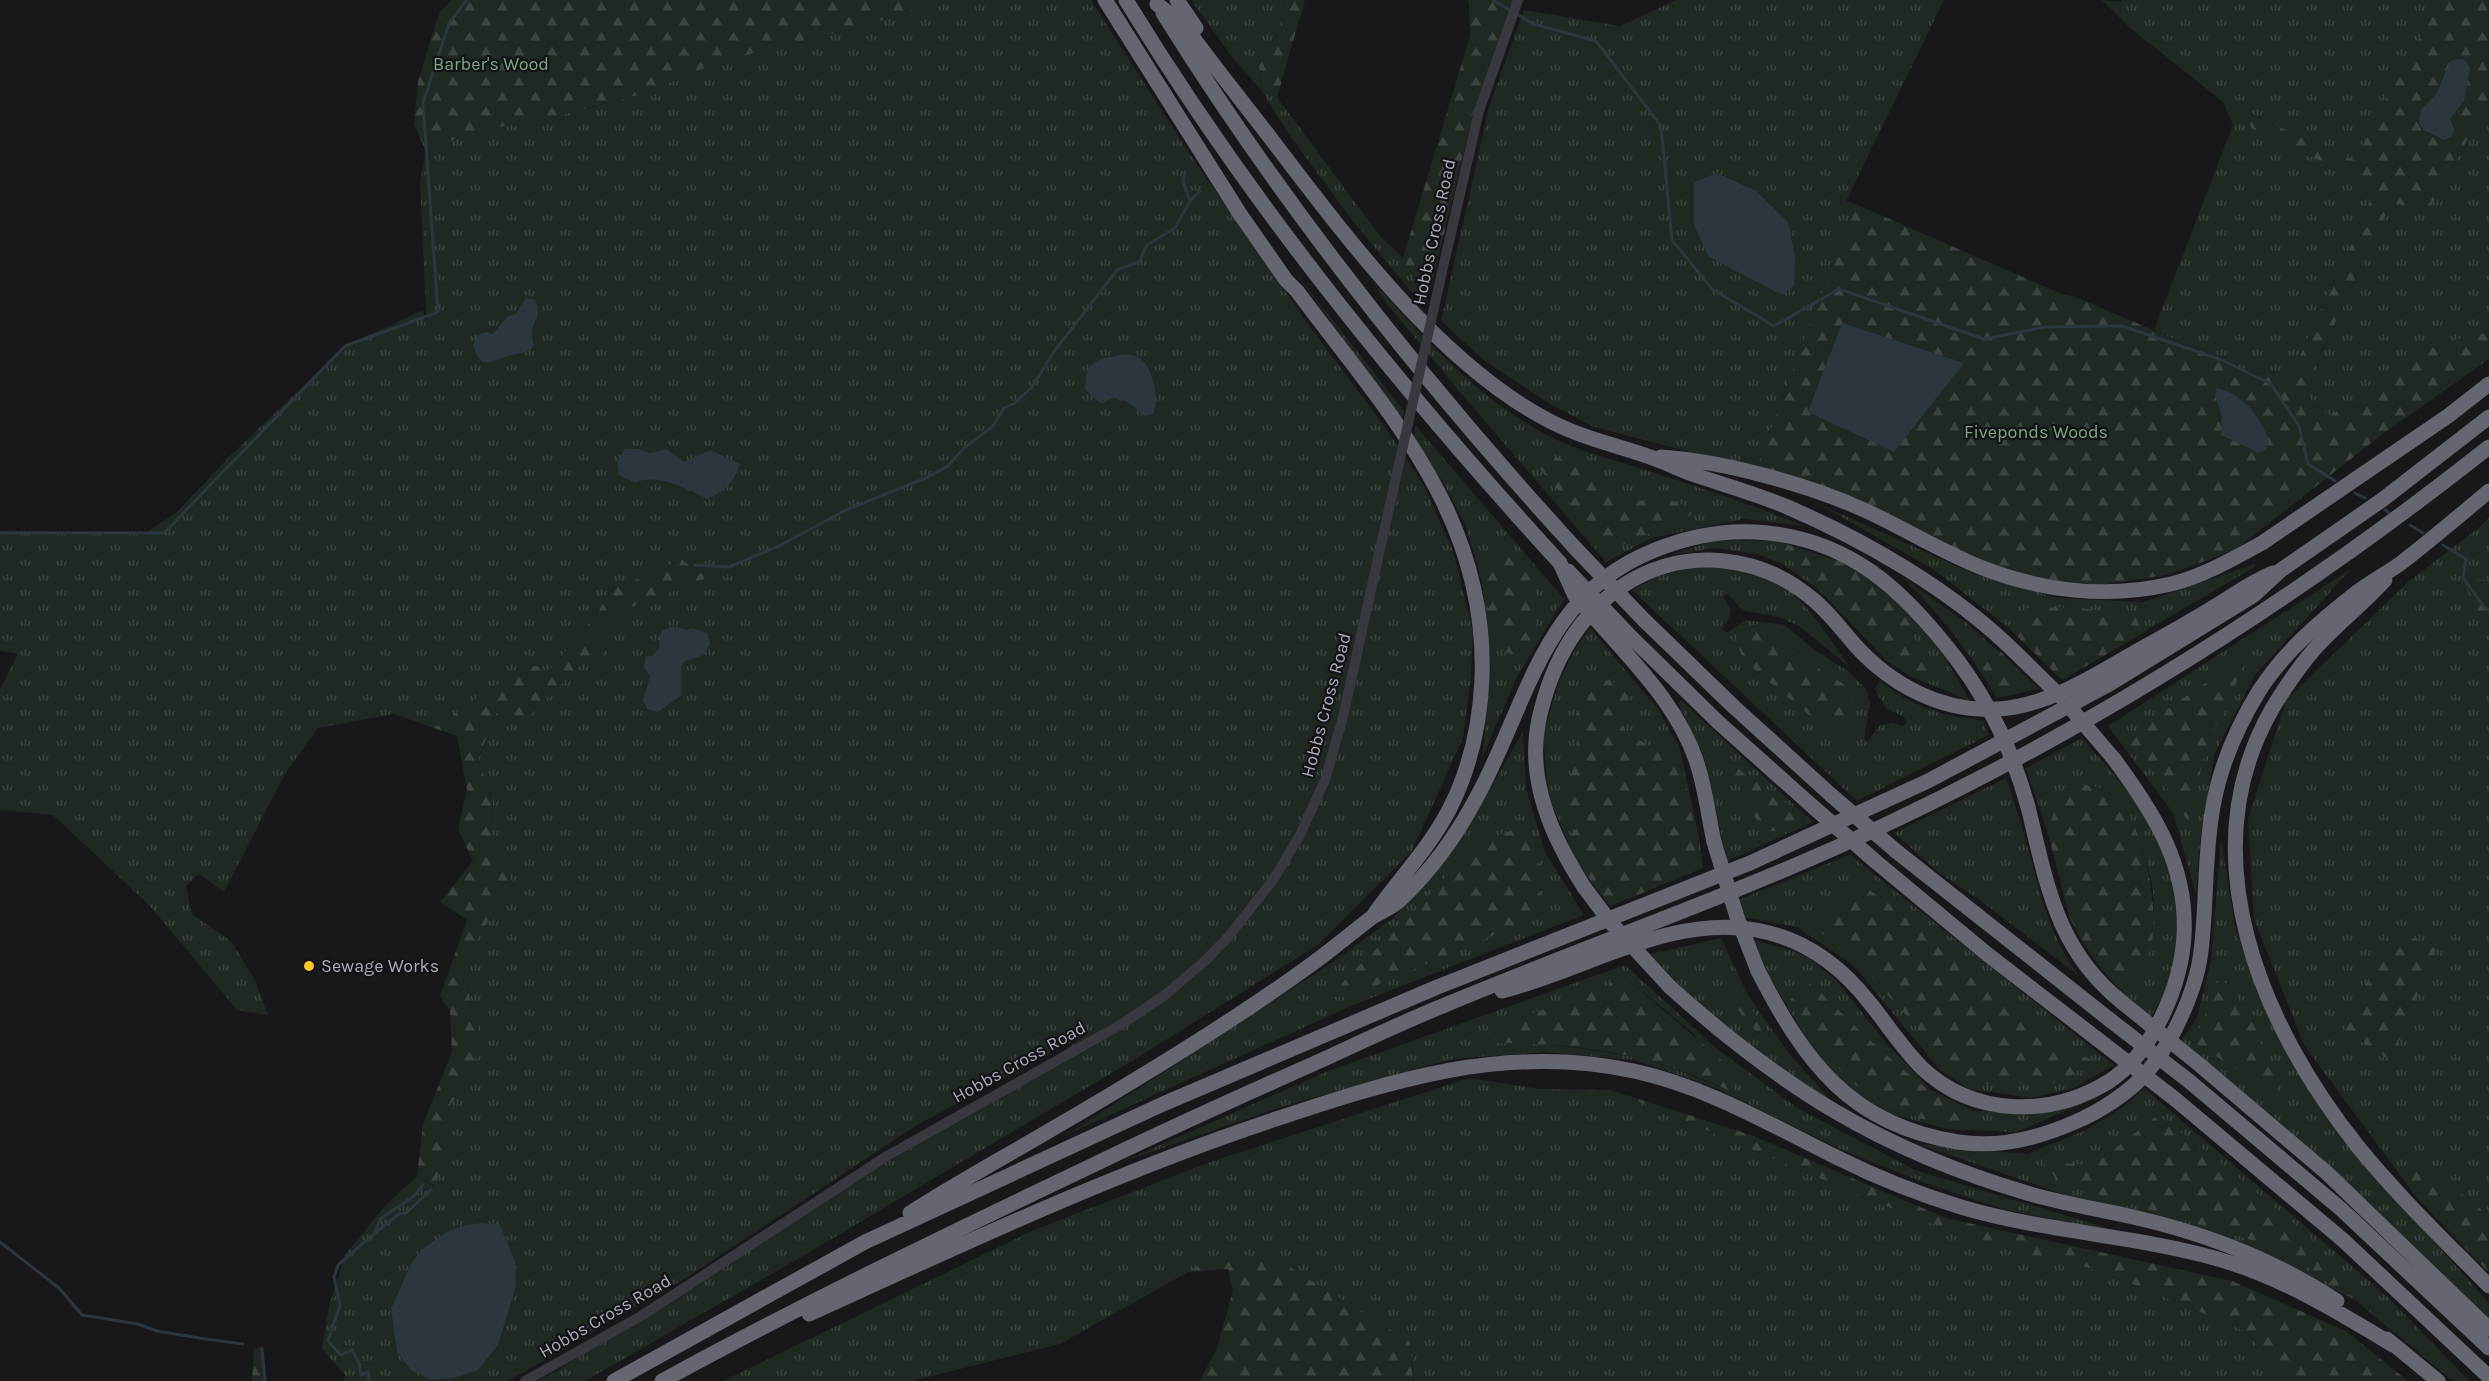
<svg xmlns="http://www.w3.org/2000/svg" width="2489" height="1381" viewBox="0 0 2489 1381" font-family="Karla,sans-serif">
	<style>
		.grass { fill: url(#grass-tufts); fill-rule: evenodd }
		.forest { fill: url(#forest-firs) }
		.water { fill: #2c363f }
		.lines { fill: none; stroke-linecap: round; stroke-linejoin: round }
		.stream { stroke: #2c363f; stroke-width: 3 }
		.minor { stroke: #38393f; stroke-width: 10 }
		.highway { stroke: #646670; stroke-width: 15 }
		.minor-bridge { stroke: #38393f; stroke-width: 10 }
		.highway-bridge { stroke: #646670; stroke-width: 15 }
		.poi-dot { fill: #fdc32c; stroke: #131215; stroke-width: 2 }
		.labels { text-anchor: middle; stroke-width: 4.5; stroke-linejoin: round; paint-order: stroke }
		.park-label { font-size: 18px; fill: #7fa684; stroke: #131215 }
		.street-label { font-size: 18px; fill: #a9adba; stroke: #131215 }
		.poi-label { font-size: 18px; fill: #a9adba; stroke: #131215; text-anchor: start }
	</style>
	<defs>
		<pattern id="grass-tufts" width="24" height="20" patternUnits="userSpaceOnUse" patternTransform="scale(1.5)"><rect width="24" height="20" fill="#1f2821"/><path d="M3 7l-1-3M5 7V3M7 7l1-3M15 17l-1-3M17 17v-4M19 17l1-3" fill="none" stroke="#3d443f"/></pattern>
		<pattern id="forest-firs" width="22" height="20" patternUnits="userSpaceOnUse" patternTransform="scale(1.5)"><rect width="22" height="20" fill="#1f2821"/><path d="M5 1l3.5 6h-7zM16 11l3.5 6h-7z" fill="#3d443f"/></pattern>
	</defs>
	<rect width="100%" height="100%" fill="#18171a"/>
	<path class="grass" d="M937,0h154l102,159 120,172 70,93 40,60 30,67 20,80 -2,47 -8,60 -51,113 -93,93 -182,114 -334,198 -218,125h-48l21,-11 238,-155 201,-117 93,-66 -173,93 -228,151 -181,105h-165l1,-5 5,4 -27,-31 7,-43 16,-51 41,-50 31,-29 17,11 14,-43 -6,-21 7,-16 24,-37 6,-34 -15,-63 8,-27 41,-62 -23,-48 3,-34 -15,-43 18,-46 84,-50 21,-1 -9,-21 29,-30 85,-33 -29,-22 -10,12 -54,20 -18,28 -47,57 -26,-5 -88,60 -40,-14 -76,14 -33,46 -61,118 -25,-18 -13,12 6,28 39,27 24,39 13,35 -31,-5 -88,-105 -96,-90 -53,-5v-121l18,-35 -18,-3v-120l144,3 33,-22 54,-57 114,-109 78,-36 4,18 -7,-146 6,-31 48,-20 63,-10 101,-26 84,-34 146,-36z
		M1191,0h94l-5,27 -21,39 3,25 15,6 103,139 23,22 24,43 -3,6 -72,-87 -64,-87 -26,-42 -30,-34z
		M1676,0h268l-98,201 9,3 -99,265 -162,-42 -46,-24 -63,-42 -44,-40 48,-214 35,-97 96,16z
		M2102,0l19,2 1,-2h318l-64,118 -20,44 -109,-50 4,16 112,53 7,23 -77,167 -38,3 -101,-44 79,-205 -10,-23 -94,-75z
		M2489,100v232l-51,12 -108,72 -21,-18v-19l82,-176 38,6z
		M1295,272l109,139 -2,9z
		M1371,279c51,57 103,116 172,154 30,16 61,24 93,34 57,18 113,36 168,59l-61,-7 -91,19 -46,24 -147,-171 -72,-87z
		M1416,426l148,173 -47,78 -35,81 9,-87 -9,-89 -16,-56 -21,-40 -31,-50z
		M1817,503l157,71 83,24 86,4 112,-38 -2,4 -191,112 -52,-51 -77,-60z
		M2489,518v698l-62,-50 -24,13 -99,-134 -50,-126 -6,-100 38,-119 123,-119 68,-52z
		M1716,540l61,1 126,65 41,50 26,45 -58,-24 -26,-17 -68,-71 -36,-25 -22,-9 -44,-7 -46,7z
		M1694,567c31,-1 75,5 98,26 23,21 40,50 58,74l-51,-41 -20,-9 -35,-6 -18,-18 -2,5 7,12 -3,10 -6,9 4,4 20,-13 39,5 32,27 31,19 19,19 3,14 -6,34 3,4 13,-17 12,-2 10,3 5,-3 -3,-6 -18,-9 -11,-19 5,-8c22,18 46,29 74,35 10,2 19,2 29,5l6,14 -132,66 -225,-211 24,-13z
		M2351,569l-96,106 -40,78 -15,89 -4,52 -23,-81 -65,-87z
		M1902,577l66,47 72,65 -43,9c-27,-44 -57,-85 -95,-121z
		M1590,628l69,82 21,39 19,88 4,31 -93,38 -34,-45 -28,-66 -5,-61 16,-53 18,-35z
		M1681,700l120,111 12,11 -86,39 -23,-104 -26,-54z
		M1523,731l3,57 19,64 39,63 -226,88 -290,131 265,-172 60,-44 54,-62 28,-40z
		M2082,738c37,42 78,86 92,142 5,19 4,40 3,59 -3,31 -8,53 -26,77l-30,-25c3,-3 8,-6 10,-10 5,-6 23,-67 23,-75 0,-29 -16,-82 -35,-104 -11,-15 -33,-19 -50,-17l-17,33 -3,19 -23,-69z
		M2006,778c6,18 12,35 17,53 16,53 22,99 56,145l-94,-72 -48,-33 -43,-38z
		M2221,838l14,89 22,65 48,88 42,64 142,159v16l-212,-199 -96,-79 16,-24 14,-56z
		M1851,854l13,12 250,199 -40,23 -43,10 -62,-9 -29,-19 -86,-104 -57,-39 -55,-10 -4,-17z
		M1721,938l27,57 40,57 44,50 -80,-53 -68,-59 -34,-36z
		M1751,939l45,13 16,8 25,21 50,63 44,46 43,21h46l77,-14 -80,35 -70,-3 -53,-14 -50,-27 -38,-50 -47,-79z
		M1625,965l92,84 82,60 116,61 215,65 -128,-26 -77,-26 -83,-33 -124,-61 -83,-29 -89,-8 -94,7 -171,48 -162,56 209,-92zM1621,974l72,59 42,59c-34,-11 -66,-28 -101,-35 -51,-10 -102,-15 -153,-15l47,-27 78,-28z
		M1469,1078l72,11 70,1 296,125 116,39 58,11 62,23 100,42 50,51h-879l-4,-39 -188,-89 -162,91 -148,37h-189l311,-151 176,-68z
		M2144,1088l245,210 80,83h-16l-98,-81 -100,-49 -178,-52 -159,-55 109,10 59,-24 37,-23z"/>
	<path class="forest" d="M452,0h485l-69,25 -146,36 -84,34 -101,26 -63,10 -48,20 -12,-27 4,-43 21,-68z
		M1285,0h20l-28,97 -15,-6 -3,-25 21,-39z
		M1467,0h47l-41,114 -45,186 -25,-42 67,-222 -1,-34z
		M2440,0h49v100l-60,110 -38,-7 -82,176v19l21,18 108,-72 51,-12v27l-109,77 -145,114 -68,25 -67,10 -55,-3 -70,-22 -219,-91 99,-265 207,90 14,3 179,77 38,-3 77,-167 -7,-23 -112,-53 -5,-16 110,49 20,-43z
		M1524,445l23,7 50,25 26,25 44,-3 30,10 -15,13 -54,19 -16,12 -84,-98z
		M1777,541l74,24 52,41 7,8 1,19 23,39 -2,5h-20l-26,-17 -96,-102z
		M1479,551c9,2 20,1 28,5 39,16 31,55 24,89l-20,10c-5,-4 -11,-8 -13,-14 -11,-22 -16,-65 -19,-90z
		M677,556l30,22 -86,33 -28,29 10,8 -2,14 -18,1 -55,54 -32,-4 -18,46 15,43 -3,34 23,48 -41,62 -8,27 15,63 -6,34 -24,37 -7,16 7,20 -14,43 -18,-10 6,-52 29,-72 -2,-41 -10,-15 27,-76 -27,-18 33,-41 -15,-32 9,-39 -10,-54 -23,-8 88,-61 15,-1 11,6 47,-56 18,-28 54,-20z
		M2463,578l25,3 1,49 -6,1z
		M2077,607l59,11 7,15 -81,47 -52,-51 2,-13 16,-8z
		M1758,624l17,8 14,16 20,15 38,23 5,16 -2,29 8,18 -14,-5 -14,-26 -10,6 -64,-53 -15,-17 -5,-15 6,-12z
		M1984,649l4,3h13l31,34 -37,4 -12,-23 -4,-12z
		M2248,654l-21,52 -19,35 -20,80 -24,-37 -34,-40 30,-30z
		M1605,680l11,3 13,10 -2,17 -7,12 8,13 39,19 16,16 20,98 -93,38 -34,-45 -9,-23 9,-9 -11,-40 13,-31 -2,-38 12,-37z
		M1730,763l83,59 -21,10 -24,-1 -17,-18z
		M2082,784c13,3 27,6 37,17 26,28 42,112 31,149 -5,17 -16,29 -29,41l-21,-24 -17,-24 -14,-27 -20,-79 3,-19 7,-24 10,-9z
		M1522,827l17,21 1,59 -18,16 -173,74h-18l18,-22 64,-61 61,-70z
		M1859,883l29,20 152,131 24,14 28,12 -31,23 -74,1 -39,-16 -33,-43 -50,-55 -57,-49 29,-12z
		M2391,931l46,15 -46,115 -47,-30z
		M1621,974l110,94 4,25c-32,-14 -65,-28 -100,-36 -50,-11 -103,-15 -155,-14l48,-28 78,-28z
		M1729,976l32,47 2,16 -20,-22 -19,-29z
		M2220,977l34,41 8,29 18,32 -5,18c-23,-22 -54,-36 -81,-55z
		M1811,983c54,54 99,97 163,139l-53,-3 -69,-36 -49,-55 -13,-28z
		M1611,1090l140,45 195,83 286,63 114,50 62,50h-115l-50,-51 -100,-42 -62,-23 -58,-11 -116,-39z
		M2158,1115l64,49 88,73 41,60 -73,-49 -198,-59 -22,-9 -16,-19 51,5z
		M2427,1165l62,51v57l-73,-76 -13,-18z
		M1222,1253l69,15 119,74 3,39h-213l17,-33 16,-57 -5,-22 -41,3z
		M263,1346l2,35h-13l2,-32z"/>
	<path class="water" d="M2464,59l6,9 -6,33 -14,18 4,9 -2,9 -8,3 -20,-10 -5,-7 2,-14 15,-15 15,-34z
		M1717,173l39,18 32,31 7,34 -1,30 -12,9 -73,-38 -15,-32v-43z
		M526,298l9,2c8,20 -4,20 -3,35 1,6 2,7 0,14 -9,5 -19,5 -28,8 -19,7 -22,12 -31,-12l4,-9 8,-4 8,2 15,-18 8,-2z
		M1842,323l122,40 -70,89 -86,-40z
		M1125,354c7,1 12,2 18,7 10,10 17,40 10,53l-9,2c-7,-5 -15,-15 -23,-17 -21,-5 -10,18 -36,-10 1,-32 13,-29 40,-35z
		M2217,388c25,5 45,30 52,53l-4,9 -6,3 -38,-18 1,-18 -7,-22z
		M625,449h13l12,4 16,-4 18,13 27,-12 29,14c-6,18 -15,28 -33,35 -18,-10 -53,-27 -72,-16l-16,-8 -2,-14z
		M674,626l12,4 6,-2 15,5 3,10 -6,12 -19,6 -4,6v29l-23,16 -11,-3 -4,-9 7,-23 -6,-10 2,-11h6l7,-8 1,-12 3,-6z
		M481,1223l19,2 15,36 1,25 -18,59 -20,25 -25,8 -21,2 -20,-9 -15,-19 -6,-43 20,-45 11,-15 23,-16 17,-7z"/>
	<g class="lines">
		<path class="stream" d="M1493,0l18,11
			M1517,14l16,10 63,17 65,85 11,114 40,49 62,37 65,-37 145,50 61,-12 77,-1 100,34 49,24 28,42 9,38 27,17
			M1185,171l-2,10 7,20
			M2355,493l10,5
			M2385,510l4,3
			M2410,525l13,8
			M0,533h164l181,-187 93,-34 -15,-209 26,-80 18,-23
			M2443,545l23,14 -3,19 22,30 4,2
			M695,565l34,2 50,-21 67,-36 80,-32 22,-12 16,-18 29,-22 11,-18 11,-5 17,-16 21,-34 64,-83 22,-8 8,-17 28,-17 15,-27 10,-10
			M375,1233l24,-19 7,-1 25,-23
			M0,1242l59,46 23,27 56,9 19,7 48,8 38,5
			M262,1349l3,32
			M369,1381l-1,-9 -7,3 -2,-12 -7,-13 -11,5 -13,-14 12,-36 -6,-28 4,-12 36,-31 6,-15 34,-23 9,-11"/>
		<path class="minor" d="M1442,272l37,-161 39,-111
			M525,1381l116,-65 246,-160 235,-132 43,-29 41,-35 23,-24 44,-56 27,-45 25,-55 18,-63 51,-231"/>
		<path class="highway" d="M1105,0l135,214 46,66 11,11c91,122 191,225 185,388 -2,45 -12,90 -33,131 -20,38 -49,68 -74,103
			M1126,0c124,203 274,388 434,563
			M1177,0l19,28
			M1157,4l27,21c28,39 59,77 88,115 73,96 165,220 272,278 34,19 69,26 106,39 13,4 26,11 39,16 32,11 65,20 96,33 80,34 168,85 230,146
			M1163,13c119,191 261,370 413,536
			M1661,457c61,4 145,27 201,52 40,18 78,42 118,58 61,24 127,32 191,17 32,-8 62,-25 91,-41l186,-127 41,-32
			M2385,580c-21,23 -44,41 -65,63 -19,20 -34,43 -48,66 -84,147 -10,318 87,439 40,49 86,93 130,138
			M1644,620l90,87 97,88
			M1628,634l90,88 93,83
			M1618,644c31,35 62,70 78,116 9,26 12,54 18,82
			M2028,807c19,77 28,143 95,196
			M1896,851l214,169
			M1875,861l112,93 109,84
			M1584,887c-32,-50 -58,-107 -45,-168 12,-54 38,-103 85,-134 61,-39 137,-31 191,16 15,13 27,29 40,44 36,40 88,68 143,64 50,-3 96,-33 139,-58 25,-14 51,-28 75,-43 22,-13 37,-25 61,-35
			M1758,971c47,91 92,154 200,171 40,6 81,-4 117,-20 26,-11 55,-30 73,-51 25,-29 49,-83 53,-120 6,-48 3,-96 12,-144 7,-41 24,-80 46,-116 24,-38 61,-70 97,-98 14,-11 30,-19 45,-30 30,-23 59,-48 88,-72
			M1670,987c112,101 211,163 357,206 34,10 70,16 106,24 71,16 143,44 204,84
			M1502,991c81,-20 168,-77 254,-61 46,8 84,35 113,72 18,22 33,46 53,66 51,48 127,50 186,14 44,-28 73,-95 76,-146 4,-70 -30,-123 -70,-177
			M2201,1066l126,107 162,156
			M2189,1081l152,128 148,139
			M2175,1099l168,141 146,137
			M910,1213c45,-29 91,-54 137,-81 88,-51 176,-104 258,-163 23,-16 44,-34 66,-51 9,-6 21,-10 29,-18 31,-29 58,-67 78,-105 51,-95 65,-201 177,-245 32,-13 67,-20 101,-18 93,5 149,59 202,129
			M809,1314c152,-69 302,-140 461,-193 120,-40 235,-78 364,-50 73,16 135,53 202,86 40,20 82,37 125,50 84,25 173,28 257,52 63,18 119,52 175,86
			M2387,1339l51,42
			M614,1381l251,-139 298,-138 272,-116 315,-125 178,-82 178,-95 148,-91 27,-25 101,-70 107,-83
			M662,1381c139,-76 282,-145 425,-213 78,-38 156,-73 235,-108 41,-19 81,-38 123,-55 146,-61 297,-112 440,-180 216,-102 417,-230 604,-378"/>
		<path class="minor-bridge" d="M1394,486l48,-214"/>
		<path class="highway-bridge" d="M1576,549l68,71
			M1560,563l15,33 43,48
			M1568,571l60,63
			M2015,652l46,45 53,62
			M1958,661c34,46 55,92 70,146
			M1831,795l65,56
			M1811,805l64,56
			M1714,842l23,75 21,54
			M1584,887l27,36 59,64
			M2123,1003l78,63
			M2110,1020l79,61
			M2096,1038l79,61"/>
	</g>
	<circle class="poi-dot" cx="309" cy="966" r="6"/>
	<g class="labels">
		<g class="park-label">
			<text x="491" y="70">Barber's Wood</text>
			<text x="2036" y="438">Fiveponds Woods</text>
		</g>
		<g class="street-label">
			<text transform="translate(1434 232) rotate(-78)" y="6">Hobbs Cross Road</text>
			<text transform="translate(1326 705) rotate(-75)" y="6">Hobbs Cross Road</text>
			<text transform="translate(1019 1062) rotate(-29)" y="6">Hobbs Cross Road</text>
			<text transform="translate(605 1316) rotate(-30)" y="6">Hobbs Cross Road</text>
		</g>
		<g class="poi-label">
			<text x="321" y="972">Sewage Works</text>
		</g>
	</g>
</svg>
